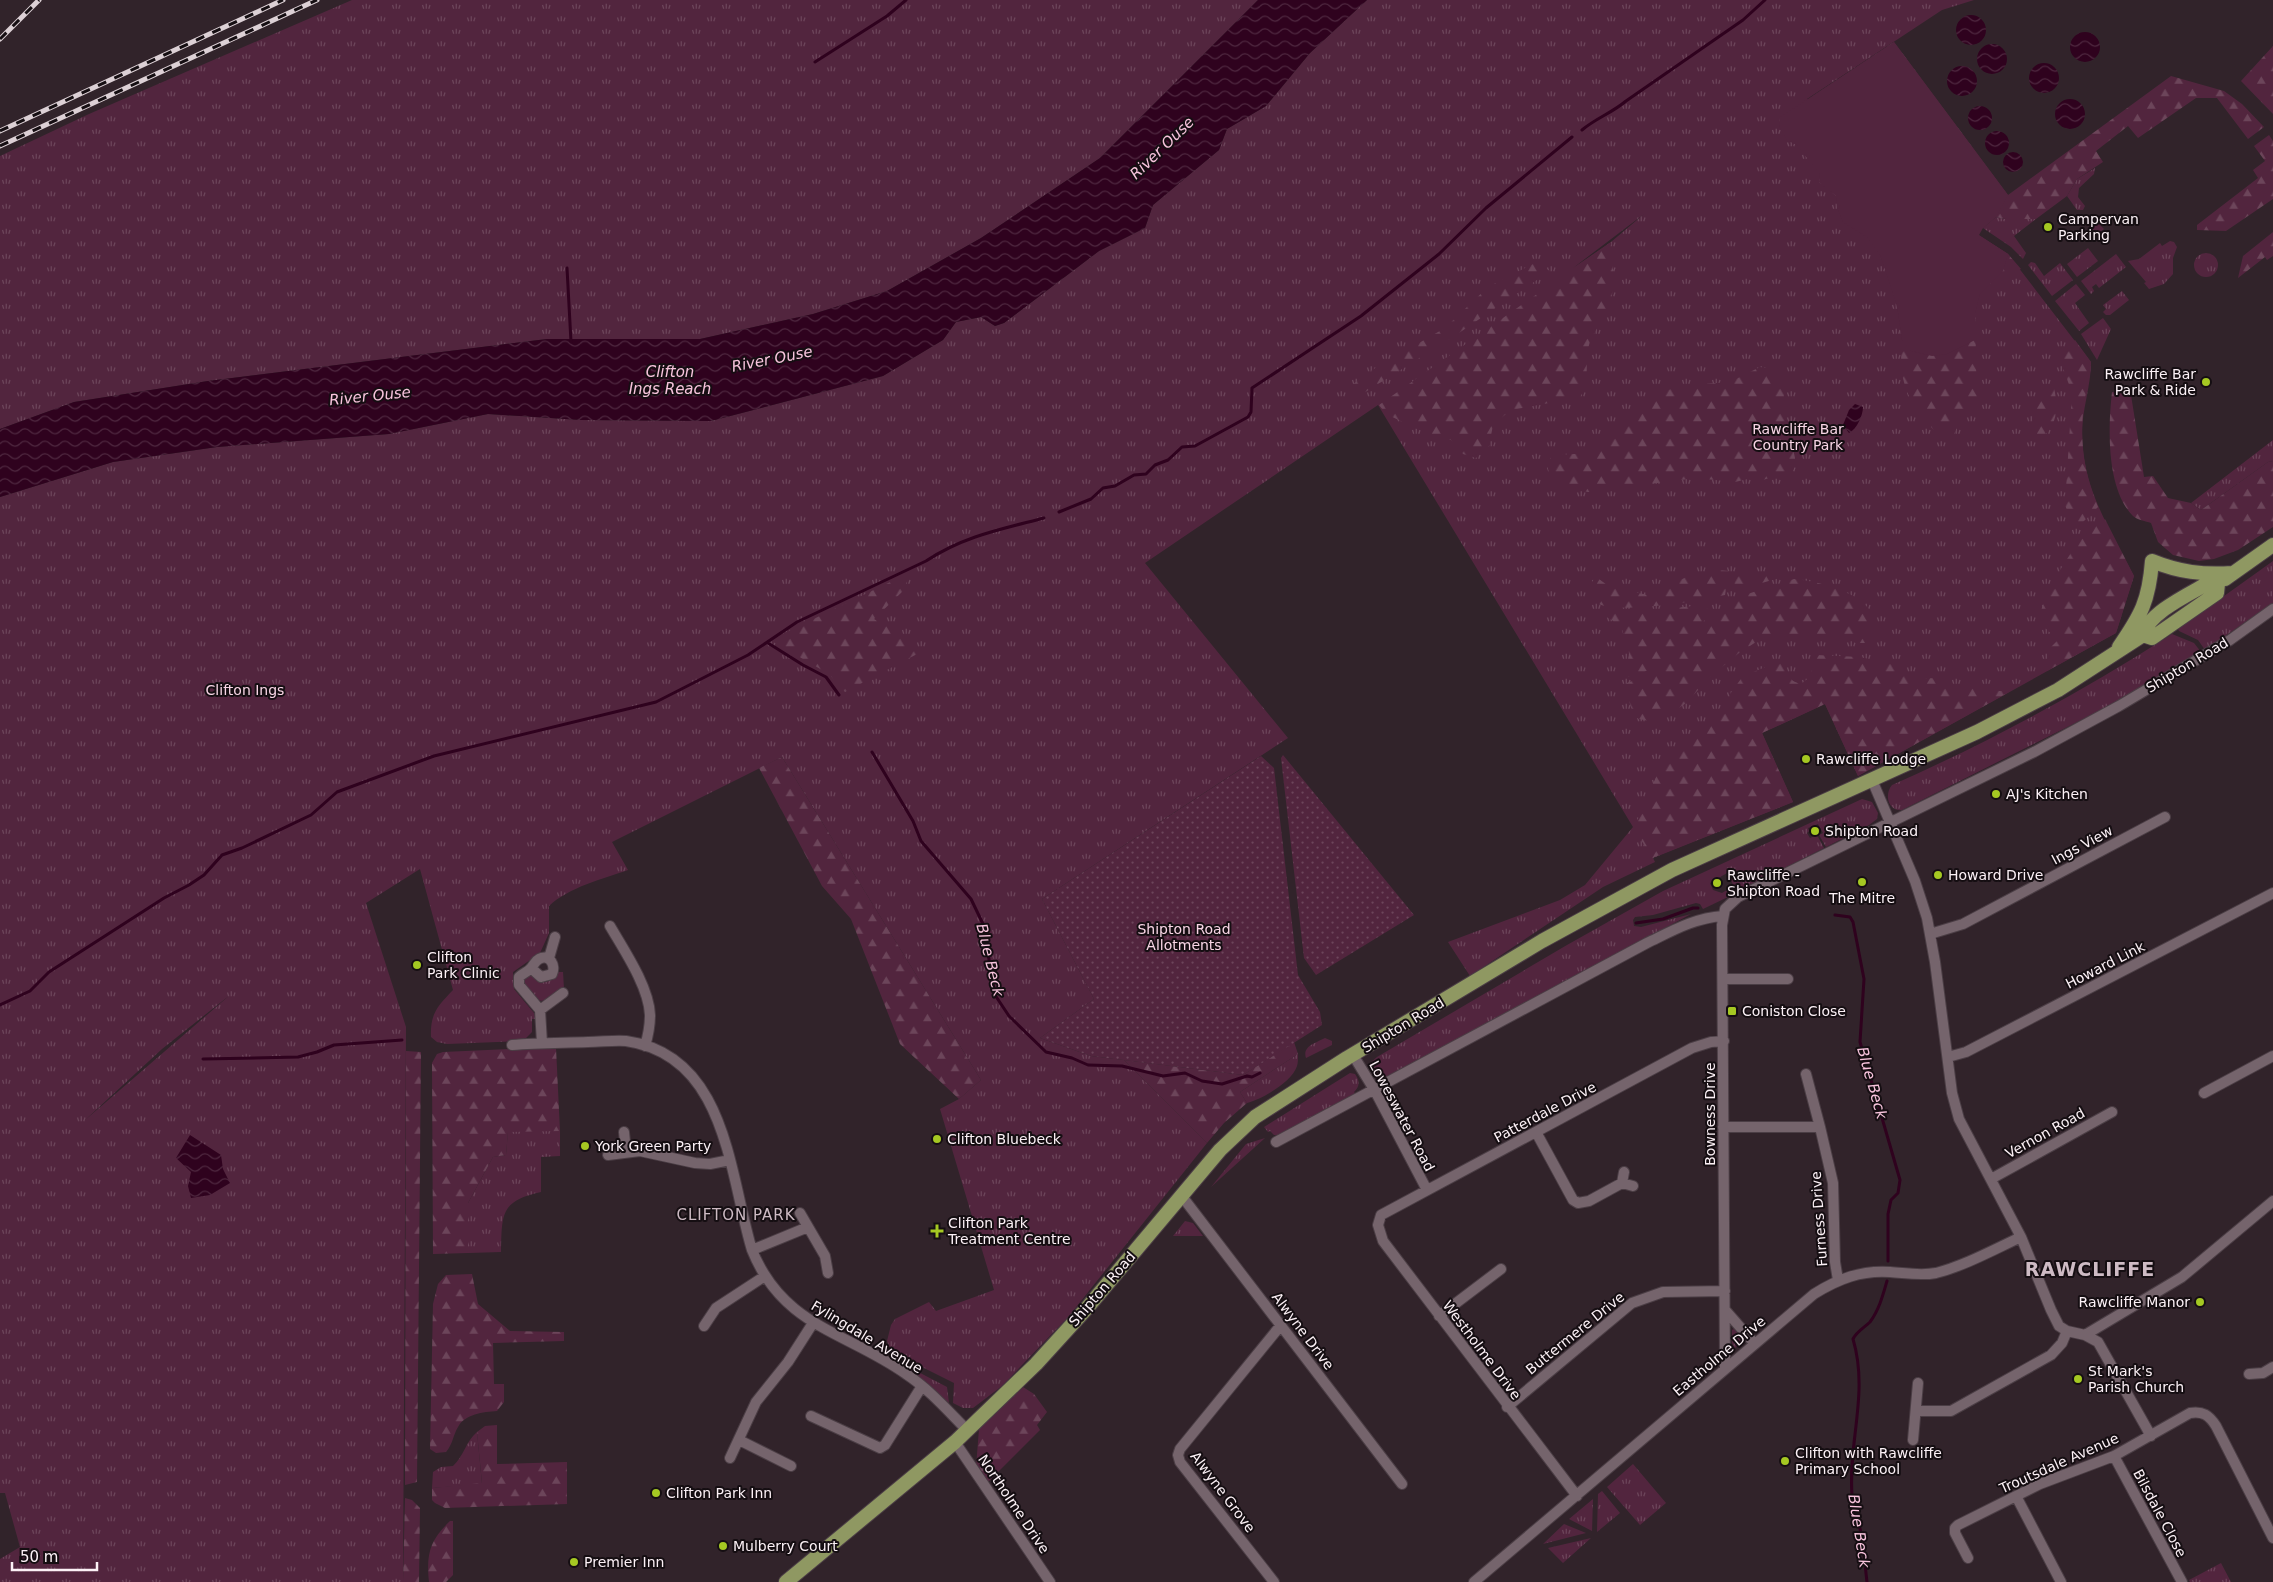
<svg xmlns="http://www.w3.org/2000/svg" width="2273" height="1582" viewBox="0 0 2273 1582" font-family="'DejaVu Sans',sans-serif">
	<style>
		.grass { fill: url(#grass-tufts); fill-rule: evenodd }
		.forest { fill: url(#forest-firs) }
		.garden { fill: url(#garden-dots) }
		.pitch { fill: #52253e }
		.water { fill: url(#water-waves) }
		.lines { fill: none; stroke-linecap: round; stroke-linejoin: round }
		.stream { stroke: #2f021e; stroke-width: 3 }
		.minor-casing { stroke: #4b3e45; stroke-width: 12 }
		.primary-casing { stroke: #4b3e45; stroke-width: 16 }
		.minor { stroke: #75646c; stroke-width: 10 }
		.primary { stroke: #8f9862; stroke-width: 14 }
		.rail-casing { stroke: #dcd0d5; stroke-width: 5 }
		.rail { stroke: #150e12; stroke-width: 3; stroke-dasharray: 9; stroke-linecap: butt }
		.poi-dot { fill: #a5c822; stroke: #150e12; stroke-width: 2 }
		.labels { text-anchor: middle; stroke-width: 4; stroke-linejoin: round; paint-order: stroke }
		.poi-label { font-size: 14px; fill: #fcf1f6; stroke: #150e12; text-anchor: start }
		.park-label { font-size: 14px; fill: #f8d5e5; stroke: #150e12 }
		.street-label { font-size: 14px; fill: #fcf1f6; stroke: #150e12 }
		.water-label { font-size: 15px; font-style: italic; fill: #f8c4dd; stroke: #150e12 }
		.neighbourhood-label { font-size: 15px; letter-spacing: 1px; fill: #cebbc4; stroke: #150e12 }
		.district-label { font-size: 19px; font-weight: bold; letter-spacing: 1px; fill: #cebbc4; stroke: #150e12 }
	</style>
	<defs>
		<pattern id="grass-tufts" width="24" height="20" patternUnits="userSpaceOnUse" patternTransform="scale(1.25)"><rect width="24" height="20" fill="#52253e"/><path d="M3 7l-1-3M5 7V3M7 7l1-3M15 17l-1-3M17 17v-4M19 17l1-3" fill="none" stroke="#6c455a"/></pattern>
		<pattern id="forest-firs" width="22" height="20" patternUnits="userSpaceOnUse" patternTransform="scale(1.25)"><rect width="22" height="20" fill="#52253e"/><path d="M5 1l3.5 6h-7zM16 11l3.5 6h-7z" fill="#6c455a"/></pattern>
		<pattern id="garden-dots" width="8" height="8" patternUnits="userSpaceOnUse" patternTransform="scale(1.25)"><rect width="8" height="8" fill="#52253e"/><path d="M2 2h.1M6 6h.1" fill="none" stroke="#6c455a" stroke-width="1.8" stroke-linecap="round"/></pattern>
		<pattern id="water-waves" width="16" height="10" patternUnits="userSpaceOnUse" patternTransform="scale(1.25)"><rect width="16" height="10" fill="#2f021e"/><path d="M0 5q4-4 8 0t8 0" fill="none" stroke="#4e273f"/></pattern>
	</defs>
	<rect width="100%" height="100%" fill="#31232a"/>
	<path class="grass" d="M352,0h906l-158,158 -119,80 -94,53 -74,23 -113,25h-153l-339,42 -134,21 -74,27v-273l89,-42z
		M1367,0h607l-32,10 -135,89 105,94 96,61 83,108c0,24 -9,47 -9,72 0,53 28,96 52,142l-18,57 -258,143 -33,-72 -63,29 31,69 -140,56 2,4 -52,25 -133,89 -22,-34 112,-42 25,-15 48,-58 -255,-422 -233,158 143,175 -246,161 52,100 -54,39 51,18 33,4 83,83 -138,173 -67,70 -29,22h-10l-10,-5 1,-20 -54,-27 -9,-6 -4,-9 4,-16 4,-6 34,-17 7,9 58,-21 -54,-181 19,-10 22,-19 -199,-323 -170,85 16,28c-25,9 -59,17 -79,36v27l-9,20 -27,19 1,17 20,24 2,6h-4v13l-9,9 -76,3 -10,-2 -6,-5c-1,-24 7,-31 22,-47l-33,-121 -54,34 40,124 -3,555h-403v-23l20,-12 -15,-54h-5v-996l113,-35 104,-15 172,-13 99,-20 93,6 130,1 172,-45 60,-36 13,-18 25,-5 14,9 9,-3 95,-72 46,-23 8,-23 66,-55 8,-21 39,-23 44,-53zM1644,214l-33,28 -38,26zM230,995l-146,126 78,-72z
		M2095,168l-1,6 -15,14 -1,9 7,9 -2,4h-6l-10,-14 10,-17z
		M1996,217l9,2h31l-22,17 12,17 -3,6 -12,-12 -28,-19z
		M2094,219l10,10 -8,6 -7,-9 2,-6z
		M2170,241l4,1 3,5 -4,11v16l-9,10 -15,5 -5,-6 2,-1 -18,-21 11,-2 21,-16 2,3z
		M2088,248l10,13 -21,16 -10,-13z
		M2194 265a12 12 0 1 1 24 0a12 12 0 1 1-24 0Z
		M2116,254l10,13 -27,21 -3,-4 -4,3 2,4 -3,3 -10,-13z
		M2031,262l4,1 9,13 16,-13 13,17 -21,16 -24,-31z
		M2076,284l9,11 -10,8 14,20 -10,8 -24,-30z
		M2122,291l7,9 -19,15h-4l-3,-3 3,-3 -3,-4z
		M2103,318l8,11 -14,31 -16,-26z
		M2273,440v21l-5,1 -67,48 -10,-7z
		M2273,561v42l-68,47 -7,-10 -19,-9 -1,-2z
		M2172,634l22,9 7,9 -84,50 -215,108c-14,2 -18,-16 -10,-25 97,-43 190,-93 280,-151z
		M1862,799l10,3 6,11 -1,6 -8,6 -43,22 -7,-12 4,-2 -5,-9 -10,4 1,3 -2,2 3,5 7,-3 7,13 -87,44 -10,-19 -17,10 3,7 9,3 5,-3 3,6 -27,13 -3,-5 -4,-1 -43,12 -18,2 -2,3 1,6 7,1 50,-13 -305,164 -5,1 -1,-3 -6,-2 -5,-10 8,-7 190,-112 96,-54z
		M556,972h7l1,17c-5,3 -12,10 -18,11 -14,4 -21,-11 -24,-22l7,-5 17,9 8,-4z
		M1325,1038l7,3v4l-26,13c-4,-12 10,-15 19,-20z
		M1298,1054c0,4 0,9 -1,12 -5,16 -35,33 -50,37l-7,-11z
		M1350,1073l5,1c5,7 5,12 -1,18l2,2 -78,41h-4l-4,-4 -2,1 -4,-5z
		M508,1131h52v25l-19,1v35c-41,9 -39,22 -40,60l-33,1v-50l25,-46 13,-2z
		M1265,1138l-54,49 35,-43z
		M1185,1221l8,2 10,13h-30z
		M1734,1329l10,11 -9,8 -3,-5v-13z
		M903,1364l44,23 2,16z
		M477,1432l5,52 -50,4 1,-16 8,-5 12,-1c11,-10 13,-25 24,-34z
		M1633,1464l33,39 -26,22 -33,-38z
		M1602,1491l18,22 -23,19 1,-38z
		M1593,1499l-1,32 -23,-12z
		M1564,1524l22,9 -43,11z
		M1591,1538l-28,25 -15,-15z
		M2221,1563l10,19h-41l-1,-2z"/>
	<path class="forest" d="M1894,42l114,153 163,-119 53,15 18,13 22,23 -16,12 -31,-41h-21l-58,40 -10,-12 -32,25 7,11 -26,17 -10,17 -31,23h-31l-9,-2 -13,11 -170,-132z
		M2273,46v68l-32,-33z
		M1779,118l133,75 96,61 13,15 -33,16 -8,9 -5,19 2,86 -10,14 -6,2 -3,5 -3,14c-9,5 -17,0 -23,-6 -18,-19 -29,-37 -31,-64 0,-8 1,-17 0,-26 -1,-19 -5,-38 -11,-56 -5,-15 -11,-32 -22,-44 -18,-20 -27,-7 -32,-42l-17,-14 1,-8 -23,-29 -10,-5 -7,-12z
		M2269,135l4,6v58l-47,32 -29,-1v-5l61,-47 -5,-8 12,-9 -11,-15z
		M2273,232v24l-6,4 -2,-3 -27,21 5,-22z
		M1611,242c2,21 5,45 -2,65 -6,15 -18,26 -21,42 -3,16 2,34 -8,48l-63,12 -11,5 -13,11 -4,21 -13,12 -13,-4 -12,-14 -29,-9 -36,-17 -7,-9z
		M1535,263l15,8 -94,64 -97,61 -7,-11 20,-15 73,-42 43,-41z
		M2075,340l16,22c0,16 -7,33 -8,50 -3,33 2,64 15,95l-21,21 -7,-10 -5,-13 7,-112 -10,-28 3,-14z
		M1760,367l13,2 11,13v27l11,49v8l-6,12 -4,2 -13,-3 -9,3 -11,-2 -17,4 -39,-4 -108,14 -21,-4 -17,-12 -3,-11 5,-10 45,-2 25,-29 19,-11 12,-16 9,-6 29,-6 39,-3z
		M2046,384l8,4c4,18 4,32 -8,46l-6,1 -6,-2c-3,-16 0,-33 7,-47z
		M2112,392l19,3 13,82 9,-1 15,22 23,5 10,7 67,-48 5,-1v66l-35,23 -24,9 -15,2 -26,-6 -15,-13 -7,-19c-5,-2 -14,-3 -18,-7 -27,-27 -25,-89 -21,-124z
		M2105,519l29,57 -18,57 -69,38v-20l12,-12c-9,-6 -18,-12 -18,-24 -1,-16 29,-62 40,-76 6,-7 16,-13 24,-20z
		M1718,570l11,1 -4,24c-24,6 -105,19 -126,9 -7,-9 -12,-19 -3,-27l14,10 38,8 45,-21z
		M1735,571l51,5 -52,15z
		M911,572l-8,19 -29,28 29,17 16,17 -74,39 -16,-18 -59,-34z
		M1794,579c28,2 106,22 71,64h-9l-18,-9 -12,3 -15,-2 -14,4 -28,-1 -13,4 -17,11 -29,24 -24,26 -14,10 -23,8 -10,-2 -5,-3 -5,-15 -2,-18 31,-12 38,-34 26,-30 10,-8z
		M1703,605l4,3 1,9 -27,27 -28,25 -26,8 2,-24 -8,-27 -14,-9 -3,-5 6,-1 17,2z
		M1816,655l44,2 34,8 6,7 11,7 26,-1 25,9 47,5 -151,84 -33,-72 -63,29 31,69 -141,56 -18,-30 22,-51 24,-29 17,-14 18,-19 28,-39 40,-16c2,12 5,21 18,24l9,-7z
		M782,757l199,323 -22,19 -59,-55 -49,-125 -29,-33 -63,-118z
		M1294,1042l4,12 -58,38 7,11 -23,20 -17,20 -83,-83 119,15z
		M536,1048h20l4,83 -52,1 -2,23 -13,2 -25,46v50l-35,1 -1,-191 5,-9 6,-2z
		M406,1051l15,1 -4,430 -12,3z
		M472,1274l6,30 32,27 54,1v9l-71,2 1,41h10v18l-7,9c-14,1 -32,3 -39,16 -5,8 -5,17 -12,25l-10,1 -6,-4 3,-145 5,-20 8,-9z
		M1023,1387l11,7 13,18 -10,13 3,5 -52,52 -12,-15 3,-38z
		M497,1425v39l70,-2v42l-122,4 -10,-5 -3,-3v-12l50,-5 -5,-51 8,-6z
		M405,1498l7,2 8,8 -1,74h-16z
		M450,1521h3v54l-7,7h-17c-3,-28 1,-42 21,-61z"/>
	<path class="garden" d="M1283,755l131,160 -98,60 -12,-17 -23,-200z
		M1261,756l13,12 24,207 22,37 2,13 -79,50 -152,-19 -51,-18 54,-39 -52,-100z"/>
	<path class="pitch" d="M1894,42l114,153 -12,22 -13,11 -4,7 29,19 -5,17 -23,23 -5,19v27l-28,14 -15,2 -21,-5 -9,-11 -5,-35 -17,-50 -13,-18 -24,-15 -6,-15 -1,-11 -17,-14 1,-8 -23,-29 -10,-5 -7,-12 -1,-10z"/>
	<path class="water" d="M1258,0h109l-57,53 -44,53 -39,23 -8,21 -66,55 -8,23 -46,23 -95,72 -9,3 -14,-9 -25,5 -13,18 -60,36 -172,45 -130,-1 -93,-6 -99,20 -172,13 -104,15 -113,35v-68l74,-27 134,-21 339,-42h153l113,-25 74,-23 94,-53 119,-80z
		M1956 30a15 15 0 1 1 30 0a15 15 0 1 1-30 0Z
		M2070 47a15 15 0 1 1 30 0a15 15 0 1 1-30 0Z
		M1977 59a15 15 0 1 1 30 0a15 15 0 1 1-30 0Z
		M2029 78a15 15 0 1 1 30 0a15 15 0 1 1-30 0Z
		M1947 81a15 15 0 1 1 30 0a15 15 0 1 1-30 0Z
		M2055 114a15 15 0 1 1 30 0a15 15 0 1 1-30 0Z
		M1968 118a12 12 0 1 1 24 0a12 12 0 1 1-24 0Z
		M1985 143a12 12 0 1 1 24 0a12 12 0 1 1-24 0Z
		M2003 162a10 10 0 1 1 20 0a10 10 0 1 1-20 0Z
		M1855,404l8,3c0,8 -6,22 -14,26l-6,-8 6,-15z
		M190,1135l31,20 2,14 7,14 -20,12 -19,3 -3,-12 3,-14 -15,-14z"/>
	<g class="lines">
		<path class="stream" d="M815,62l72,-46 19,-16
			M1582,130c14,-12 30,-17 44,-29l117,-81 22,-20
			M567,268l4,74
			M1059,512l32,-13 12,-11 12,-2 19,-11 12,-1 9,-9 13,-5 14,-13 13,-1 53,-29 3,-5 1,-24 109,-72 78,-62 47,-46 86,-71
			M768,643l35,22 23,12 13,18
			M872,752l41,69 8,20 50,58 12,25 12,71 14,21 37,36 26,6 16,7 34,1 41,10 22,-3 17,8 20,3 25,-8 5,1 8,-4
			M1835,915l15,2 3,5 11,57 -4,63 40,138 -2,13 -7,7 -3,14v47
			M1636,923l27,-4 30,-11h5
			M0,1005l30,-14 19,-19 115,-74 25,-13 15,-10 18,-20 20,-7 69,-33 26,-23 97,-36 222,-54 92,-47 49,-33 129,-61c38,-25 76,-32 118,-43
			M203,1059l95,-2 19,-5 17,-7 68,-5
			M1867,1582c-2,-16 -3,-33 -6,-49 -3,-13 -8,-25 -9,-38 -4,-54 17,-102 1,-156 4,-8 11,-11 17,-17 9,-12 13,-27 17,-41"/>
		<g class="minor-casing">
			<path id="minor" d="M1872,780l43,101 12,37 8,44 17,131 7,26 62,118 30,73 8,16 8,5 18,4 13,7 53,94
				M610,926c14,24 39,61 40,89 0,11 -2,21 -5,31
				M1930,934l33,-10 202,-107
				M549,958l6,-21
				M531,968l10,9 11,-3c4,-8 -2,-21 -13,-15 -4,2 -5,6 -8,9 -3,4 -8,5 -12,9v8l21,25 2,33
				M1724,979h64
				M540,1010l23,-17
				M512,1045c26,-2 51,-2 76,-3 13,0 26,-2 38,-1 101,14 103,133 126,209 31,77 95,82 154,124 23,15 42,37 62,57
				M1353,1055l22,36 52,99
				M1948,1057l18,-5 307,-159
				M1806,1074l14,53
				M2204,1093l69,-37
				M1723,1127h97l13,56 2,79 3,18
				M624,1132l2,20
				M1536,1132l37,68 5,3 11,-2 33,-18 11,3
				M1276,1142l371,-199c25,-12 47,-25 76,-27
				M608,1155l32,-4 55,12 15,1 20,-4
				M1991,1179l121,-67
				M1622,1183l2,-11
				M1181,1195l221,289
				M800,1213l25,43 3,17
				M752,1250l56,-23
				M1726,1311l28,32
				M1439,1316l62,-47
				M704,1326l12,-18 49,-32
				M2085,1335l97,-58 91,-76
				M1725,1369l-3,-444 3,-16 13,-12 296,-145 85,-46 111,-66 43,-31
				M2249,1374l14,-1 10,-6
				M1507,1407l125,-104 31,-11 62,-1
				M1916,1411h35l100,-56 11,-12 5,-12
				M811,1416l69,32 5,-3 37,-59
				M739,1440l52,26
				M1913,1440l5,-57
				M955,1442l95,140
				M2114,1456l68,126
				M730,1458l26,-56 32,-40 25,-39
				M1577,1496l-194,-255 -5,-16 3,-10 311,-167 19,-6 13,-1
				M2016,1496l45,86
				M1968,1558l-13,-25v-5l3,-3 82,-41 74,-28 76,-43c13,-2 19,2 26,13l57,112
				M1274,1582l-94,-120 -2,-7 2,-6 101,-124
				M1474,1582l340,-288c24,-15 47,-24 76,-22 16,1 30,4 46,1 28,-7 59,-24 85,-36"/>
		</g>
		<g class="primary-casing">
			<path id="primary" d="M2225,579l48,-34
				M2143,635l9,3 65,-45 1,-9
				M2119,647c22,-32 30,-46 33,-86 27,11 51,14 80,12
				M786,1582l169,-140 81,-78 51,-56 133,-158 35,-33 92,-59 195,-117 130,-71 305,-138 81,-42 85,-55c6,-23 47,-41 67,-53l8,2"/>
		</g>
		<use href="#minor" class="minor"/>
		<use href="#primary" class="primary"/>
		<g class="rail-casing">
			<path id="rail" d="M0,39l39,-39
				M0,131l283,-131
				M0,146l317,-146"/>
		</g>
		<use href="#rail" class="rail"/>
	</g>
	<g class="poi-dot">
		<circle cx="2048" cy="227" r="5"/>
		<circle cx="2206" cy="382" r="5"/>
		<circle cx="1806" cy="759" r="5"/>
		<circle cx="1996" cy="794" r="5"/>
		<circle cx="1815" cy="831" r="5"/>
		<circle cx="1938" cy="875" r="5"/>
		<circle cx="1862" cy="882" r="5"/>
		<circle cx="1717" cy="883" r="5"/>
		<circle cx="417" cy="965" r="5"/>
		<rect x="1727" y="1006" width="10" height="10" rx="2.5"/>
		<circle cx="937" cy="1139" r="5"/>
		<circle cx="585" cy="1146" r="5"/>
		<path d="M934.5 1223.5h5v5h5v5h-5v5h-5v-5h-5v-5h5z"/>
		<circle cx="2200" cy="1302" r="5"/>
		<circle cx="2078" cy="1379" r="5"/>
		<circle cx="1785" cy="1461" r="5"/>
		<circle cx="656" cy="1493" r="5"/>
		<circle cx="723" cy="1546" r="5"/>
		<circle cx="574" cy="1562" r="5"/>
	</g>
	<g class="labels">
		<g class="poi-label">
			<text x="2058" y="224">Campervan<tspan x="2058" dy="16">Parking</tspan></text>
			<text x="2196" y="379" text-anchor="end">Rawcliffe Bar<tspan x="2196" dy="16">Park &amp; Ride</tspan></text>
			<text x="1816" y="764">Rawcliffe Lodge</text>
			<text x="2006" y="799">AJ's Kitchen</text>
			<text x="1825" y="836">Shipton Road</text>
			<text x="1727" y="880">Rawcliffe -<tspan x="1727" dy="16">Shipton Road</tspan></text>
			<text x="1948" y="880">Howard Drive</text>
			<text x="1862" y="903" text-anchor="middle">The Mitre</text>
			<text x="427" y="962">Clifton<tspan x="427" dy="16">Park Clinic</tspan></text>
			<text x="1742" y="1016">Coniston Close</text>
			<text x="947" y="1144">Clifton Bluebeck</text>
			<text x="595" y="1151">York Green Party</text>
			<text x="948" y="1228">Clifton Park<tspan x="948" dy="16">Treatment Centre</tspan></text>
			<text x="2190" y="1307" text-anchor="end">Rawcliffe Manor</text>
			<text x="2088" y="1376">St Mark's<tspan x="2088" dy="16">Parish Church</tspan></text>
			<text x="1795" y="1458">Clifton with Rawcliffe<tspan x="1795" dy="16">Primary School</tspan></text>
			<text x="666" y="1498">Clifton Park Inn</text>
			<text x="733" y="1551">Mulberry Court</text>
			<text x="584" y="1567">Premier Inn</text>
		</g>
		<g class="park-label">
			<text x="1798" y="434">Rawcliffe Bar<tspan x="1798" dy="16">Country Park</tspan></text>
			<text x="245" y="695">Clifton Ings</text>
			<text x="1184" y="934">Shipton Road<tspan x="1184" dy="16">Allotments</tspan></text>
		</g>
		<g class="street-label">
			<text transform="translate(2187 665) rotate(-31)" y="5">Shipton Road</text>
			<text transform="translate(2082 845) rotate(-28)" y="5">Ings View</text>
			<text transform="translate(2105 965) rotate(-27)" y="5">Howard Link</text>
			<text transform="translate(1403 1025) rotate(-31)" y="5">Shipton Road</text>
			<text transform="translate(1545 1112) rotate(-28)" y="5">Patterdale Drive</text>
			<text transform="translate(1710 1114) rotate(-90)" y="5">Bowness Drive</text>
			<text transform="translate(1402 1116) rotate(62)" y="5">Loweswater Road</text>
			<text transform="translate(2045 1133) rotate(-29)" y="5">Vernon Road</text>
			<text transform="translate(1819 1219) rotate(-94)" y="5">Furness Drive</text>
			<text transform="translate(1102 1289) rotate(-49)" y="5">Shipton Road</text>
			<text transform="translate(1303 1331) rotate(53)" y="5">Alwyne Drive</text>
			<text transform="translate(1575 1333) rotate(-39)" y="5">Buttermere Drive</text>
			<text transform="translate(867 1337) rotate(31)" y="5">Fylingdale Avenue</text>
			<text transform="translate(1482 1350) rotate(53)" y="5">Westholme Drive</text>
			<text transform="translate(1719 1356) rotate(-40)" y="5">Eastholme Drive</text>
			<text transform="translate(2059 1463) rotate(-24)" y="5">Troutsdale Avenue</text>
			<text transform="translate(1223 1492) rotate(53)" y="5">Alwyne Grove</text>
			<text transform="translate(1014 1504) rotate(56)" y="5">Northolme Drive</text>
			<text transform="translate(2160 1513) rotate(62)" y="5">Bilsdale Close</text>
		</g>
		<g class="water-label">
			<text transform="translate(1162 148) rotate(-44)" y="5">River Ouse</text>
			<text transform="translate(772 359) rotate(-11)" y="5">River Ouse</text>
			<text x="670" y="377">Clifton<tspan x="670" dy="17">Ings Reach</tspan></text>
			<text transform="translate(370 396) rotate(-6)" y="5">River Ouse</text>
			<text transform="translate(990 960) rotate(76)" y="5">Blue Beck</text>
			<text transform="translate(1872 1083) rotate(74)" y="5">Blue Beck</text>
			<text transform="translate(1859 1531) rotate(81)" y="5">Blue Beck</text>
		</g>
		<g class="neighbourhood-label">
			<text x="736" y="1220">CLIFTON PARK</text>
		</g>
		<g class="district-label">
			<text x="2090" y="1276">RAWCLIFFE</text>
		</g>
	</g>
	<path d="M12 1562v8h85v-8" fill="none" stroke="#fcf1f6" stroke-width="2.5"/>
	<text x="20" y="1562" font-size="15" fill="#fcf1f6" stroke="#150e12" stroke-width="4" paint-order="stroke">50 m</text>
</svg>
